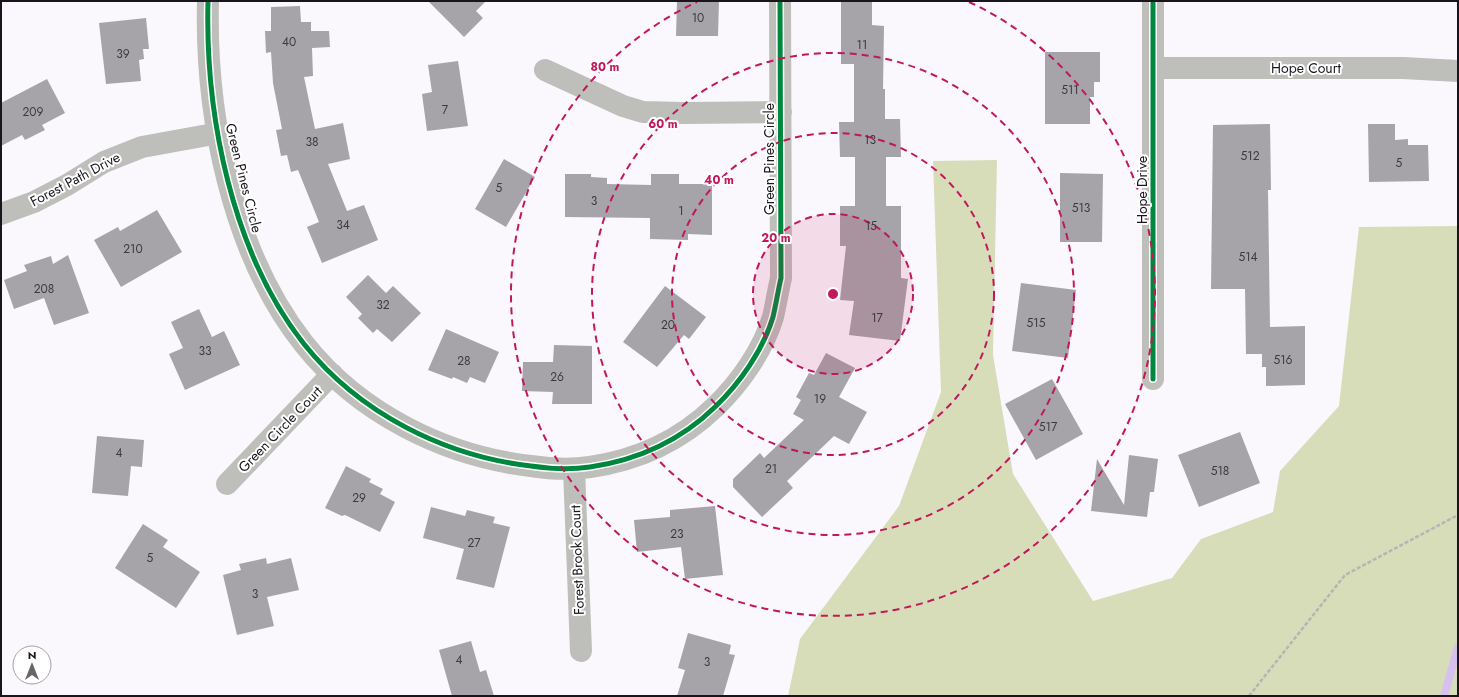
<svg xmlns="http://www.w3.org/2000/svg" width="1459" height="697" viewBox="0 0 1459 697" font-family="Jost,sans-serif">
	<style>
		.forest { fill: #d7ddb9 }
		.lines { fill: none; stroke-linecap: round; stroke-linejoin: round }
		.stream { stroke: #d6c1ee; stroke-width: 8 }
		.building { fill: #a6a4a9 }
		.path { stroke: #b5b5b5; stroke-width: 2.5; stroke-dasharray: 4 2; stroke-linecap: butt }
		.minor { stroke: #bebebb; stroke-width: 22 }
		.cycleway-casing { stroke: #fff; stroke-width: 8 }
		.cycleway { stroke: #00873e; stroke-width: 5 }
		.ring { fill: none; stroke: #c2185b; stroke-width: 2; stroke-dasharray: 7 5 }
		.labels { text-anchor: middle; stroke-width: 4; stroke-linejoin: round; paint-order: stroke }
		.number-label { font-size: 12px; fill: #3c393f }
		.street-label { font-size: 14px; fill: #18151c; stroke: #fff }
		.centre { fill: #c2185b; stroke: #fff; stroke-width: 2 }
		.ring-label { font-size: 12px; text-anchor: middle; font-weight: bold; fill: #c2185b; stroke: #fff; stroke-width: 4; stroke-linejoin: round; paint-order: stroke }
	</style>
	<rect width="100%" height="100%" fill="#faf8fc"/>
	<path class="forest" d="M997,160l-4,195 20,119 80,127 79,-23 29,-39 72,-27 7,-41 59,-65 20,-179 99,-1v470h-670l12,-57 99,-133 42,-114 -8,-231z"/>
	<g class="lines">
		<path class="stream" d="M1444,696l14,-49"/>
	</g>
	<path class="building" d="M428,1h58l-10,10 7,7 -19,19z
		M677,1h42l-1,35h-42z
		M841,1h31v24l12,1 -1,63h2v30h15l1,38h-15v49h15v72l7,1 -8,62 -51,-6 5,-34 -14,-1 6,-54h-6v-40h15v-49h-15l-1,-35h15v-58h-13z
		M300,6l1,16h10v9h18l1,16 -18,1 1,28 -9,1 11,52 28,-6 7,36 -22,5 19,47 17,-6 14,35 -56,23 -15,-36 12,-5 -21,-52 -7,2 -4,-17 -6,1 -5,-26 6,-1 -9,-46 -2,-31 -5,1 -1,-22h6v-24z
		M146,18l3,31h-6l1,10 -5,1 2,21 -35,3 -7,-61z
		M1045,52h55v30h-6v15h-4v27h-45z
		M458,61l10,65 -41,5 -5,-37 10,-2 -4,-27z
		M47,79l18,34 -23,12 3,5 -20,10 -3,-5 -21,11v-43z
		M1270,124l1,66h-3l2,137 35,-1v59l-39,1v-19h-4v-13h-16l-1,-65h-34l2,-164z
		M1368,124h27v16l13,-1v6h20l1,36 -60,1z
		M504,159l31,18 -29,50 -31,-18z
		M1060,173l43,1 -1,68h-42z
		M565,174h26v3l16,1v6l44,1v-11h28v10h33v51l-24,-1v6l-38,-1v-21l-85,-1z
		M157,210l25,42 -61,35 -27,-47 24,-13 2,4z
		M68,255l21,58 -35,12 -10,-27 -30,11 -10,-29 23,-9 -3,-6 27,-9 2,8z
		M368,275l18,18 7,-7 28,27 -29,29 -15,-13 -4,4 -15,-15 4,-4 -16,-17z
		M1021,283l55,7 -8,68 -56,-7z
		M665,286l41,31 -17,22 -5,-4 -27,32 -34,-25z
		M199,309l13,28 12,-6 16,34 -55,25 -16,-36 14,-6 -12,-26z
		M446,329l53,23 -14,31 -15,-6 -3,6 -14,-6 -1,2 -24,-9z
		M554,345l38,1v58h-40l1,-12 -31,-1 1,-29h30z
		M826,353l29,15 -16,29 28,15 -18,32 -15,-8 -47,45 6,7 -31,29 -29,-30v-8l27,-26 4,5 40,-38 -11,-6 8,-14 -5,-3 13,-24 5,2z
		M1052,379l31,55 -47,26 -31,-56z
		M1240,432l20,51 -61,24 -21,-52z
		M97,436l47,4 -2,27 -11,-1 -3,30 -36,-3z
		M1129,455l29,4 -4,33h-4l-3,25 -56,-6 6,-52 27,46z
		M346,466l25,13 -2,3 14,7 -3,5 15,8 -15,30 -35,-17 -3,1 -17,-8z
		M715,506l8,69 -38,4 -4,-32 -44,5 -3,-32 36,-3v-7z
		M431,507l34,9 2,-6 28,7 -2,6 17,4 -16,61 -38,-9 8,-30 -41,-11z
		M143,524l25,16 -5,7 37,25 -24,36 -61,-40z
		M266,558l1,6 24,-6 8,32 -32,7 7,29 -37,9 -14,-60 18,-5 -2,-6z
		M688,633l43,12 -2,9 6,1 -12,41h-46l8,-26 -7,-2z
		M471,641l9,31 6,-2 8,26h-42l-13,-46z"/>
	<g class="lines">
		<path class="path" d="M1249,696l96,-121 113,-60"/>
		<path class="minor" d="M208,1c-3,114 24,252 96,343 55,69 140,112 227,122 20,3 39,4 59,1 48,-7 91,-27 125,-60 25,-24 48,-57 58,-90 3,-13 5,-26 8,-39l-1,-277
			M1154,68h249l55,3
			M545,70l78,36 20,6 40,1 98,-1
			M1,214l33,-12 33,-17 37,-23 38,-15 77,-14
			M1153,379v-378
			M574,469l7,182
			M227,484l105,-110"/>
		<g class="cycleway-casing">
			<path id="cycleway" d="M208,1c-3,114 24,252 96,343 55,69 140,112 227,122 20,3 39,4 59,1 48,-7 91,-27 125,-60 25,-24 48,-57 58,-90 3,-13 5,-26 8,-39l-1,-277
				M1153,379v-378"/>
		</g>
		<use href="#cycleway" class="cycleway"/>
	</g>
	<circle cx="833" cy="294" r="80" fill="#c2185b" fill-opacity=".12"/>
	<g class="ring">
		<circle cx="833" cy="294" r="80"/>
		<circle cx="833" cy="294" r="161"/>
		<circle cx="833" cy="294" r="241"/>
		<path d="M969 2A322 322 0 1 1 697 2"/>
	</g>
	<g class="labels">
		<g class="number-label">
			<text x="698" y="22">10</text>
			<text x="289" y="46">40</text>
			<text x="862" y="49">11</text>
			<text x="123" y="58">39</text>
			<text x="1070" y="94">511</text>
			<text x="445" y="114">7</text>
			<text x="33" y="116">209</text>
			<text x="870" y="144">13</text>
			<text x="312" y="146">38</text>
			<text x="1250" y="160">512</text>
			<text x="1399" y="167">5</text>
			<text x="499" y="192">5</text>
			<text x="594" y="205">3</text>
			<text x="1081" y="212">513</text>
			<text x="681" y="215">1</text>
			<text x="343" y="229">34</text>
			<text x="871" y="230">15</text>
			<text x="133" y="253">210</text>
			<text x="1248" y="261">514</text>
			<text x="44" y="293">208</text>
			<text x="383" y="309">32</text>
			<text x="877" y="322">17</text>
			<text x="1036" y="327">515</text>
			<text x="668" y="329">20</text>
			<text x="205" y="355">33</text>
			<text x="1283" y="364">516</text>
			<text x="464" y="365">28</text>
			<text x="557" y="381">26</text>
			<text x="820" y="403">19</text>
			<text x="1048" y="431">517</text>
			<text x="119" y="457">4</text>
			<text x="771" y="473">21</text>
			<text x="1220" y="475">518</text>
			<text x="359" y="502">29</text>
			<text x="677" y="538">23</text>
			<text x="474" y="547">27</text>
			<text x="150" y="562">5</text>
			<text x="255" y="598">3</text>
			<text x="459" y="664">4</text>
			<text x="707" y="666">3</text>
		</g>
		<g class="street-label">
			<text x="1306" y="73">Hope Court</text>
			<text transform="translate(769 159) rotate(-90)" y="5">Green Pines Circle</text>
			<text transform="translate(244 178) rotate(76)" y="5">Green Pines Circle</text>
			<text transform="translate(75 179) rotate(-28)" y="5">Forest Path Drive</text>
			<text transform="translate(1142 190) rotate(-90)" y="5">Hope Drive</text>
			<text transform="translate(280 429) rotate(-46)" y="5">Green Circle Court</text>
			<text transform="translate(577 560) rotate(-92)" y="5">Forest Brook Court</text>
		</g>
	</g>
	<circle cx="833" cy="294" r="6" class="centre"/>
	<g class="ring-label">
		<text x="605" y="71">80 m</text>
		<text x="663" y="128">60 m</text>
		<text x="719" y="184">40 m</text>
		<text x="776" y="242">20 m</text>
	</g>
	<rect width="1459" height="697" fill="none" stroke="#18151c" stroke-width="4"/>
	<g transform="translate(32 665)"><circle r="19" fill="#ffffff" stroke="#a3a1a4"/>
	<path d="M0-3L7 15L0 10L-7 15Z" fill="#67646a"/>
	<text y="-6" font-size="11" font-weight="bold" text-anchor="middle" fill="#18151c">N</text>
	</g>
</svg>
